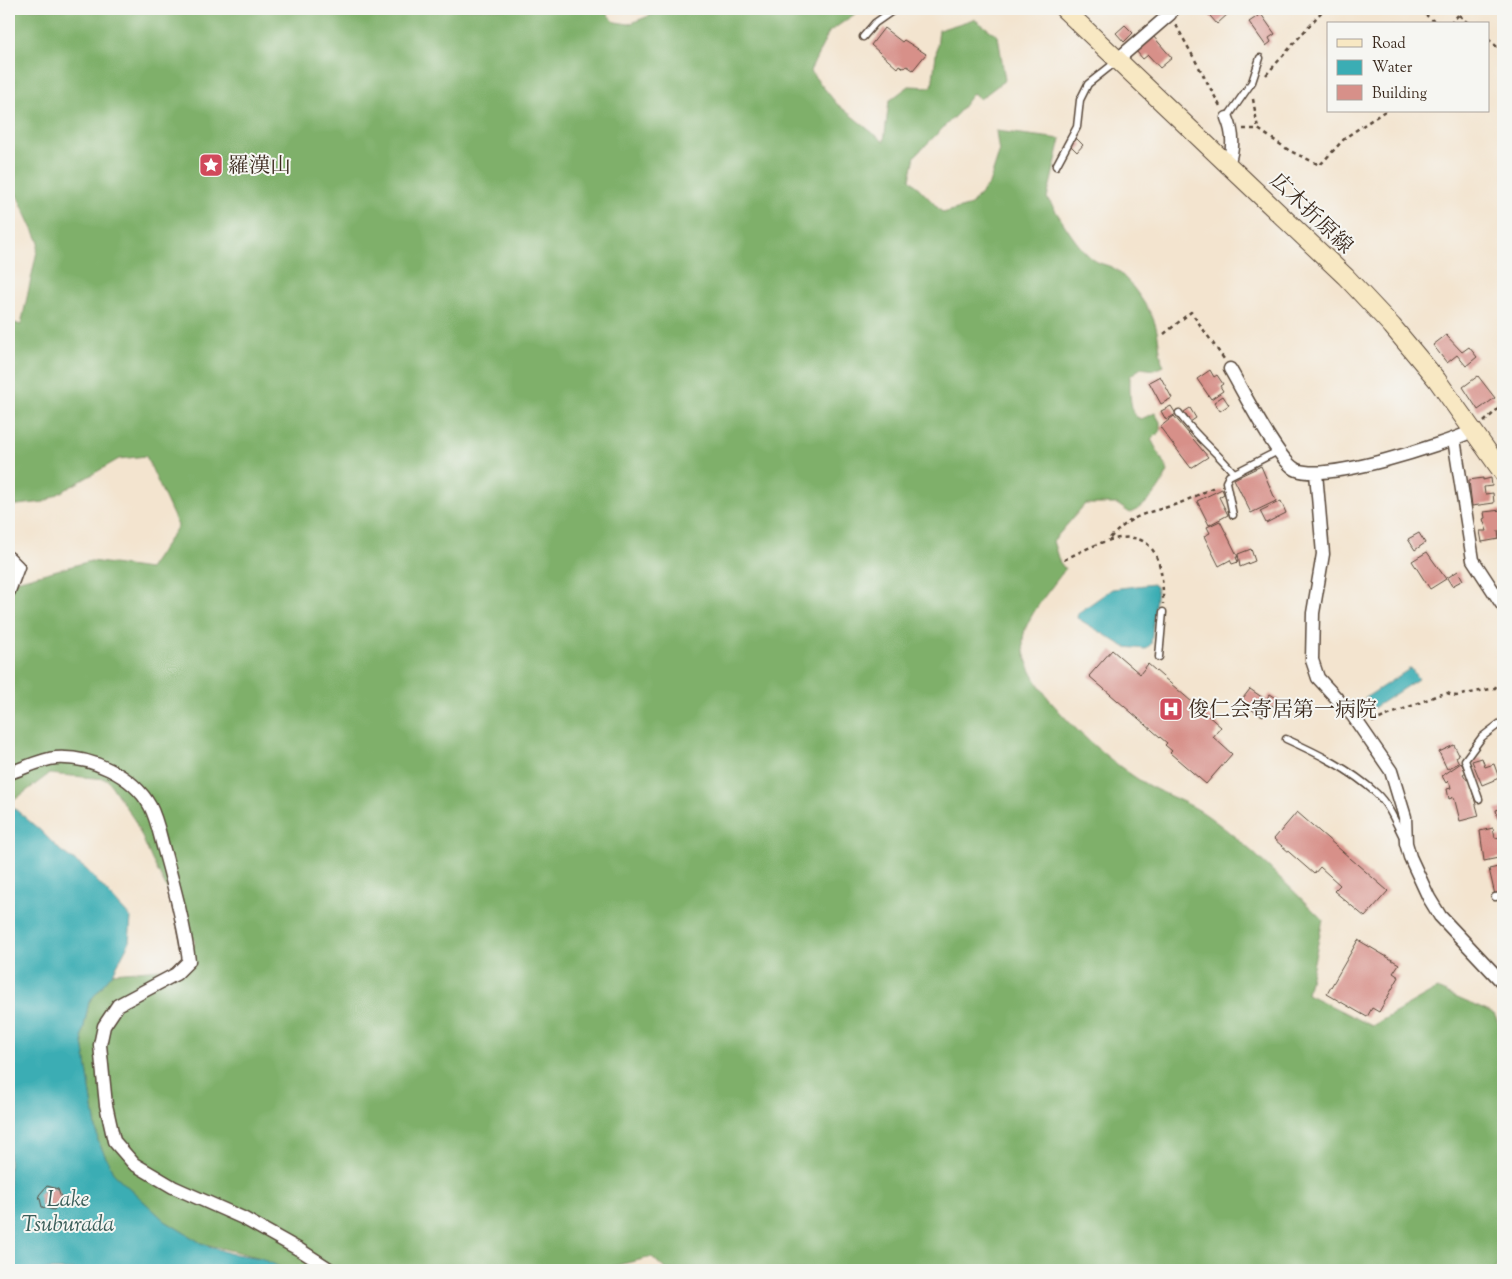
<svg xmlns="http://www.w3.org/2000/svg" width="1512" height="1279" viewBox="0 0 1512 1279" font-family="'Sorts Mill Goudy','Noto Serif JP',serif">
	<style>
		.forest { fill: #7fb06b; stroke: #5d6d44 }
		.water { fill: #3badb4; stroke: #3b6c69 }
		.building { fill: #d79089 }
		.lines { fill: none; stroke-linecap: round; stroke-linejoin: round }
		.lane-casing { stroke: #574639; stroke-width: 9 }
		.street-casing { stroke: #574639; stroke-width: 15 }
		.secondary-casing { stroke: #574639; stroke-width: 20 }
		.path { stroke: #574639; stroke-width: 2.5; stroke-dasharray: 4 4; stroke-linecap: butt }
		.lane { stroke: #fff; stroke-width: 6 }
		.street { stroke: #fff; stroke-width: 12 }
		.secondary { stroke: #f8e8c3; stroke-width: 18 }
		.labels { text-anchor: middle; stroke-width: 4; stroke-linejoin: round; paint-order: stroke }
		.poi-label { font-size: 21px; fill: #3b2a1e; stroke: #f6f6f2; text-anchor: start }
		.street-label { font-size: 21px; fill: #3b2a1e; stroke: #f6f6f2 }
		.water-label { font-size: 22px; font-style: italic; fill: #3b5e5a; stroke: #f6f6f2 }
	</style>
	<rect width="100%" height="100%" fill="#f6f6f2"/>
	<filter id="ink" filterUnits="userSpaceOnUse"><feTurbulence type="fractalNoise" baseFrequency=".02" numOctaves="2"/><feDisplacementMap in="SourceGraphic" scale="10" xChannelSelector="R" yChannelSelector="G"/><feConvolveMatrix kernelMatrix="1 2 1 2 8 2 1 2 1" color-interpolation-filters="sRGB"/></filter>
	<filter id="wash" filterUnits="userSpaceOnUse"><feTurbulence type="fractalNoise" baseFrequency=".0096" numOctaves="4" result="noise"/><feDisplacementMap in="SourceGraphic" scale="20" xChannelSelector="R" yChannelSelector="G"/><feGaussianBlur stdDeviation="1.12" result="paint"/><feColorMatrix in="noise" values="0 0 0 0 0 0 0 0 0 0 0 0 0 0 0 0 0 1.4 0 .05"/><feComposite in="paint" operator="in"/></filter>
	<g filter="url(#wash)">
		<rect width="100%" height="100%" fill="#f3e4cf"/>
		<path class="forest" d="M9,9h593l13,13 14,2 37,-15h196l-33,23 -19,39 27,33 47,38 5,-41 20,-15 23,1 7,-57 35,-11 24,17 7,44 -25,19 -7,-6 -15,20 -43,43 -5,23 33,34 28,-8 18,-21 10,-31 -3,-22 65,8 -14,59c13,18 25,42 41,57 11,11 18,8 27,14 14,10 27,30 36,45 9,17 7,34 12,52l-9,4 -13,-2 -11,8c0,14 -1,27 5,40l6,3 14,-6 5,9v10l-9,7 17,32c-8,18 -20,35 -38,42l-13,-9h-32l-32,37 6,20 6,8c-12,18 -41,49 -42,71 -2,49 82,119 121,143 20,12 45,19 64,33 42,30 78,68 115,104l-16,74 65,32 65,-37 57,25 9,18v222l-8,16h-829l-14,-13 -55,13h-315l-21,-12 -60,-15 -36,-22 -51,-47 -16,-33 -16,-105 7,-34 24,-29 71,-6 11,-25 -43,-82 -17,-39 -28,-42 -58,-5 -40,30v-231l7,8 75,-20 58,8 29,-43 -32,-70 -27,3 -75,43 -35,4v-185l12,4 18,-83 -30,-64z"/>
		<path class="water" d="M1153,584l4,4 -6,56 -5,5 -21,-2 -48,-29 1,-5 34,-24z
			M1411,668l7,11 -46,30 -7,-11z
			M9,804l31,26 21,21 25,18 45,49 -2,25 -16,30 -24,29 -7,34 16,105 16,33 51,47 36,22 28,10 32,5 25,12h-277z"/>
		<g id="blocks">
			<path class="building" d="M1204,9h22l3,4 -12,11z
				M1261,14l14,20 -6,4 2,4 -5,4 -17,-24z
				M1125,25l8,8 -9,9 -8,-9z
				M884,28l18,14 2,-2 22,14 -13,16 -6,-4 -3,2 -5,-3 -2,3 -26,-23z
				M1153,36l19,22 -12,10 -12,-13 -5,4 -7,-8z
				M1076,138l7,7 -6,7 -7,-7z
				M1446,335l16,17 7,-5 8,10 -11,9 -9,-11 -10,8 -14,-18z
				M1210,370l4,7 3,-2 6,9 -3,2 3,5 -12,8 -14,-20z
				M1160,376l12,22 -11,6 -12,-22z
				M1478,376l17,22 -17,12 -15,-23z
				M1223,396l6,9 -9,6 -6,-9z
				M1171,406l5,8 -10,6 -5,-9z
				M1190,408l6,10 -6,4 -6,-10z
				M1174,416l34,41 -17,11 -31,-41z
				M1261,466l15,35 -25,12 -17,-34z
				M1483,478v2l8,-2 1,8 -8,1 1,7 8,-1 1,10 -22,3 -3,-26z
				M1222,489l2,5 -5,3 9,18 -19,10 -12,-24z
				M1281,501l5,12 -20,10 -6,-12z
				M1501,510l2,21h-5l1,8 -17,3 -2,-11h7l-4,-12 2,-1 -1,-6z
				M1220,521l18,36h-2l2,5 -6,2 -2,-4 -11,6 -15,-30 6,-3 -3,-6z
				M1419,533l6,10 -10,7 -7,-11z
				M1251,549l4,12 -15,6 -2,-13z
				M1427,552l19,27 -16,10 -18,-28z
				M1458,571l5,9 -11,6 -5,-8z
				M1112,650l28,24 8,-10 73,63 -8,10 19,17 -26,30 -36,-31 2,-2 -7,-6 2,-2 -78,-67z
				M1250,689l16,11 4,-6 11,7 -5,7 -4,-3 -9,11 -5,-2 -18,-12z
				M1454,745l5,10 -3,2 3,6 -12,6 -8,-17z
				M1482,758l3,9 9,-3 5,14 -17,7 -10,-24z
				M1461,763l5,9 -3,2 4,6 2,-1 10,37 -19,5 -6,-24 -5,2 -2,-10 4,-1 -1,-4 -2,-3 -2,2 -4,-7z
				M1503,808v15h-4l-3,-13z
				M1297,812l91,79 -23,26 -31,-26 6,-6 -20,-18 -6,7 -40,-35z
				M1493,828l2,10 6,-1 2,20 -19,4 -4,-30z
				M1503,866v27l-8,2 -6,-26z
				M1358,940l41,24 -6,9 6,4 -20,35 -7,-4 -5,9 -40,-23z
				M47,1186l11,3 4,12 -8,9 -12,-3 -3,-12z"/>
		</g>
	</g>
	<g filter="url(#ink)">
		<use href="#blocks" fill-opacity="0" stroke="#574639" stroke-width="1"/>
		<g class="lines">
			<g class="lane-casing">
				<path id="lane" d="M863,37l12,-14 20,-14
					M1227,118l25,-36 8,-24
					M1056,166l21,-39 3,-27 8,-16 29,-23
					M1179,413c16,23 37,38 54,59
					M1233,515l-7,-33 3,-6 49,-25
					M1159,657l4,-45
					M1286,739c31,14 64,30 90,54 12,11 19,28 26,42
					M1479,799l-14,-39 17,-23 21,-16
					M1495,897l8,-1"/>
			</g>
			<g class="street-casing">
				<path id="street" d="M1118,59l52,-45 2,-5
					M1227,118c7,16 7,30 1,46
					M1230,369c12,20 49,94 67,101 32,12 144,-25 176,-39
					M1454,439l19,121 30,46
					M1316,473l7,81 -10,59 -1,47 6,18 35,38 38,55 14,46 1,26 4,14 19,41 11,18 63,67
					M9,558l9,9 -9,24
					M9,773c14,-4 32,-14 47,-15 34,-2 77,17 94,48 7,13 10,30 14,44 10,36 20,73 25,111l-13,13 -58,31 -14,21 -4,19 6,60 8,36 20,23 39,23 70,31 57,32 31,20"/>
			</g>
			<g class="secondary-casing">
				<path id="secondary" d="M1064,9l282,268 46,49 45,54 66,93"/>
			</g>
			<path class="path" d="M1419,9l18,15
				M1459,15l10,9
				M1450,24l14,-15
				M1176,25l44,81
				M1488,39l15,13
				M1266,75l58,-66
				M1253,99l5,30
				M1243,129h15l32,22 30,14 26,-28 39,-26
				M1164,334l27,-22 33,47
				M1484,422l16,-15 3,-7
				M1110,538c26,-27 38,-24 70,-35 12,-5 24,-11 36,-17
				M1064,560c58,-31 101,-41 99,44
				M1372,722l66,-27 9,-2 9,3 39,-8 3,-5 2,-15 3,-3"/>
			<use href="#lane" class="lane"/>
			<use href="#street" class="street"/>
			<use href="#secondary" class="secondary"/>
		</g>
	</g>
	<defs>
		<g id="sight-square" transform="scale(1.25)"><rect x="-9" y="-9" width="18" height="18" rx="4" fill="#d1495b" stroke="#f6f6f2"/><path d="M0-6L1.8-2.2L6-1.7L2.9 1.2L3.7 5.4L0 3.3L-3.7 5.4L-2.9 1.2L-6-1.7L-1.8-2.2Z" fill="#fff"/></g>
		<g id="hospital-square" transform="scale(1.25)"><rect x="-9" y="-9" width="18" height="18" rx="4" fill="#d1495b" stroke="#f6f6f2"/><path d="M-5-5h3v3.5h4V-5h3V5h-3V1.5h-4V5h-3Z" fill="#fff"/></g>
	</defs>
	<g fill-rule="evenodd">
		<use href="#sight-square" x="211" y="165"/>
		<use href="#hospital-square" x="1171" y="709"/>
	</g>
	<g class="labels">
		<g class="poi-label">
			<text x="228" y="172">羅漢山</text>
			<text x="1188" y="716">俊仁会寄居第一病院</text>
		</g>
		<g class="street-label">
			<text transform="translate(1312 213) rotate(44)" y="7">広木折原線</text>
		</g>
		<g class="water-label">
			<text x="68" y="1206">Lake<tspan x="68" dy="25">Tsuburada</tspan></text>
		</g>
	</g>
	<rect width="1512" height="1279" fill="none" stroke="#f6f6f2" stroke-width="30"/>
	<rect x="1327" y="22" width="162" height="90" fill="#f6f6f2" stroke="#aba49d"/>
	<rect x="1337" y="39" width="25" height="8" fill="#f8e8c3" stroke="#aba49d"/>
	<text x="1372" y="48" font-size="15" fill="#3b2a1e">Road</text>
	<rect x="1337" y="60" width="25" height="15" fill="#3badb4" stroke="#aba49d"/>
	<text x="1372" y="72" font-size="15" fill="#3b2a1e">Water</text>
	<rect x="1337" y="85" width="25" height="15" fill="#d79089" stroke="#aba49d"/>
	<text x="1372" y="98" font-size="15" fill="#3b2a1e">Building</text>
</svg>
